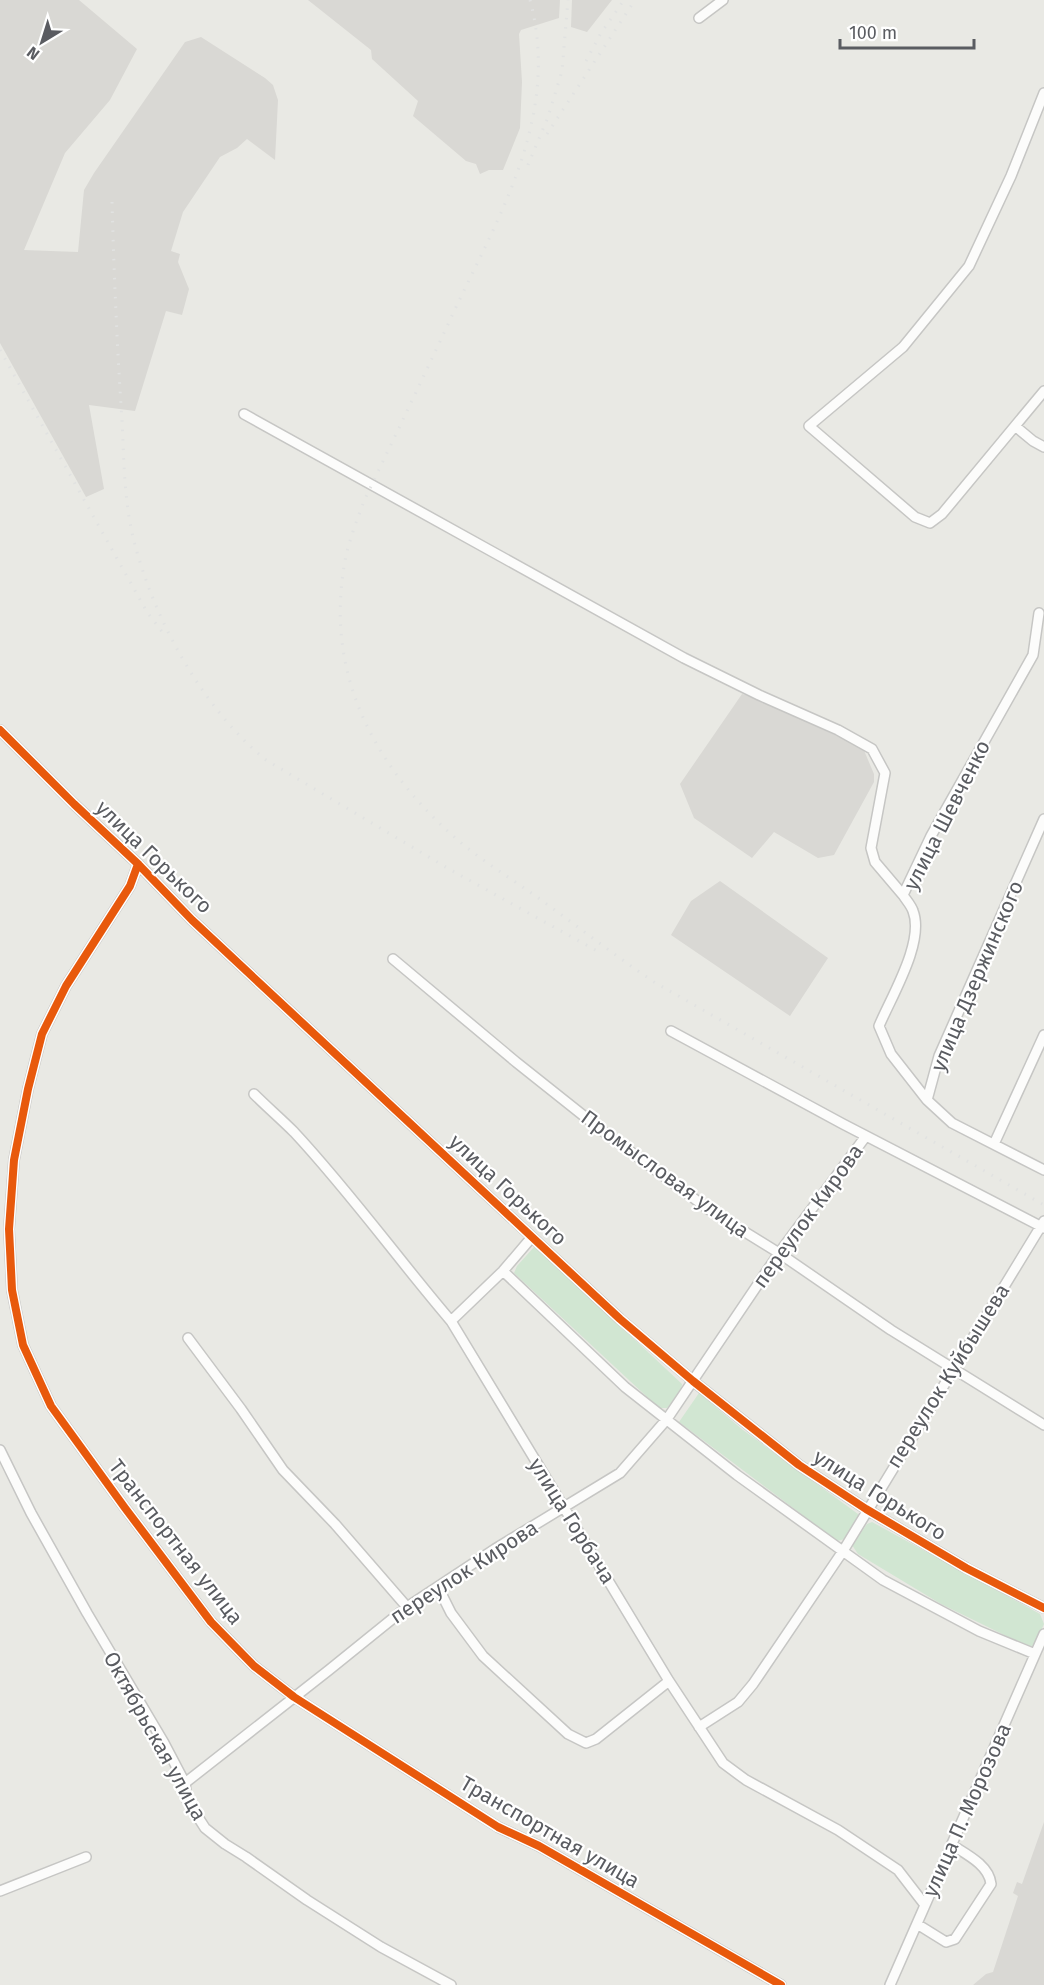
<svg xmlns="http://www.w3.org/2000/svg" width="1044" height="1985" viewBox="0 0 1044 1985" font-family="'Fira Sans',sans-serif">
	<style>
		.industrial { fill: #d9d8d4 }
		.green { fill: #d1e6d2 }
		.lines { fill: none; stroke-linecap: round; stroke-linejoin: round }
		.street-casing { stroke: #c6c6c4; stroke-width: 12 }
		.street { stroke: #fcfcfb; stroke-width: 9 }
		.rail { stroke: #e1e2e1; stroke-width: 3; stroke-dasharray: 1.5 8; stroke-linecap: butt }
		.cycleway-casing { stroke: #fff; stroke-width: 11 }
		.cycleway { stroke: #e8590c; stroke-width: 8 }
		.labels { text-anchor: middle; stroke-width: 4.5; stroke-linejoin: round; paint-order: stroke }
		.street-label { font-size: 21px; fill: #5a5c61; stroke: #fff }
	</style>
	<rect width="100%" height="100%" fill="#e9e9e4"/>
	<path class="industrial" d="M0,0h79l58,49 -27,51 -45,53 -41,97 54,2 6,-62 10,-17 91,-131 16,-5 64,41 8,7 5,15 -3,60 -28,-21 -10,9 -17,9 -37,55 -12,39 9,3 -2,8 11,27 -7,26 -16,-4 -31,100 -46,-6 15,84 -18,8 -86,-154z
		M308,0h252l-1,18 -38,12 -2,4 3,48 -2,46 -17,42h-14l-9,4 -4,-10 -10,-3 -53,-45 5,-15 -46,-42 -1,-9z
		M572,0h40l-25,32 -16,-5z
		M742,694l11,3 110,51 11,26v8l-40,73 -16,3 -44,-26 -22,26 -58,-40 -14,-34z
		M720,881l108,77 -38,58 -119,-81 20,-34z
		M1044,1822v163h-71l13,-11 7,-2 25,-76 -5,-3 4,-11 5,2z"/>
	<path class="green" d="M535,1246l147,138 -1,8 -14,16h-8l-145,-135 3,-7z
		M699,1393l44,37 115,84v5l-13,20 -8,2 -158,-119z
		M872,1522l168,92 4,10 -10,21 -5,2 -88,-43 -83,-50 -6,-9 15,-21z"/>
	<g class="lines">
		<g class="street-casing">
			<path id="street" d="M699,18l24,-18
				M1044,93l-33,83 -42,90 -66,81 -94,79 106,91 15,6 12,-9 102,-123
				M244,414l440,244 75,37 79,35 34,19 13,24 -14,75 4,14 28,33
				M1015,426l18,15 11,6
				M1039,613l-6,42 -102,181 -28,59c3,5 8,10 10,16 12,31 -22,86 -34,115l12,28 36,46 25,23 92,47
				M0,730l74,74 64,60 54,56 106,99 322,300 73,62 106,84 67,44 100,59 78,40
				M138,864l-8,22 -64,100 -24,48 -14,55 -14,71 -5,69 3,61 11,55 28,61 74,102 86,114 43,44 40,31 204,130 41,19 242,139
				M393,959l123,103 88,70 107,79 68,42 112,77 153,95
				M671,1031l172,93 201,104
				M254,1094c13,13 27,25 40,38 56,60 104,127 157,189l218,360 54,82 23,17 92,50 60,40 27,35
				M927,1100l12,-44 105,-237
				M994,1144l50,-109
				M503,1271l122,116 112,88 146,105 96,51 56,23
				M451,1321l52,-50 29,-34
				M188,1338l53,71 42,61 52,54 72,83
				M0,1450l31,63 56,100 77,130 21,40 2,17 18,28 20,16 21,13 61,43 74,47 70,38
				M438,1587l13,26 32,43 85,78 18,9 10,-4 73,-58
				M699,1727l39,-25 15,-18 90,-133 201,-330
				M185,1783l144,-113 78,-63 88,-58 125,-76 47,-54 112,-166 87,-117
				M0,1891l86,-34
				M917,1924l29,18 9,-3 36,-55c-2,-19 -25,-30 -39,-39
				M890,1985l154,-351"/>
		</g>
		<use href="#street" class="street"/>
		<path class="rail" d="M530,0c30,112 -27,209 -74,307 -30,65 -61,129 -92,194 -7,19 -15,39 -19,60 -22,117 34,214 121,286 23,18 47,33 71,50 39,28 77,58 117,85l390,223
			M586,61l15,-28 23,-33
			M547,134l88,-134
			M528,165l20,-48 14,-46 6,-71
			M112,202c2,72 5,145 10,218 2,40 2,82 12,121 20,79 69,168 132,219l183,109 150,83
			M0,350l147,262 16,21"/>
		<g class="cycleway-casing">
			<path id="cycleway" d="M0,730l74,74 64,60 54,56 106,99 322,300 73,62 106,84 67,44 100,59 78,40
				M138,864l-8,22 -64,100 -24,48 -14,55 -14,71 -5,69 3,61 11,55 28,61 74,102 86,114 43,44 40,31 204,130 41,19 242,139"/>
		</g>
		<use href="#cycleway" class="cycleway"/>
	</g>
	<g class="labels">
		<g class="street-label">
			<text transform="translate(947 815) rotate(-63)" y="7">улица Шевченко</text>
			<text transform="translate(154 857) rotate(44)" y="7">улица Горького</text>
			<text transform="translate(977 976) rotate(-67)" y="7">улица Дзержинского</text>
			<text transform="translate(665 1174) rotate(36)" y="7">Промысловая улица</text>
			<text transform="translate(508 1190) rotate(43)" y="7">улица Горького</text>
			<text transform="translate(808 1216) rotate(-54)" y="7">переулок Кирова</text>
			<text transform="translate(948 1376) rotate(-58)" y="7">переулок Куйбышева</text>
			<text transform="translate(880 1495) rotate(32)" y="7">улица Горького</text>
			<text transform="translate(572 1521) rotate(58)" y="7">улица Горбача</text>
			<text transform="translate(176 1542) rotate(52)" y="7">Транспортная улица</text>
			<text transform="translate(464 1572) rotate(-33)" y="7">переулок Кирова</text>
			<text transform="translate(155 1736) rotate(61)" y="7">Октябрьская улица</text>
			<text transform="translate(967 1810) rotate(-66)" y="7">улица П. Морозова</text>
			<text transform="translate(550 1832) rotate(30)" y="7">Транспортная улица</text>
		</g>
	</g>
	<g transform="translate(42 42) rotate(218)" stroke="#ffffff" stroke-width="4.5" paint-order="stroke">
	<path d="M0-4.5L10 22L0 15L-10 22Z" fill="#5a5c61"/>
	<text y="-9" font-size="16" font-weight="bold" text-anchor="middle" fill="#5a5c61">N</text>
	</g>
	<path d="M840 39v9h134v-9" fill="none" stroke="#5a5c61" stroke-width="3"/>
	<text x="849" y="39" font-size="18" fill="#5a5c61" stroke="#ffffff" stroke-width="4.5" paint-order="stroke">100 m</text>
</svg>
